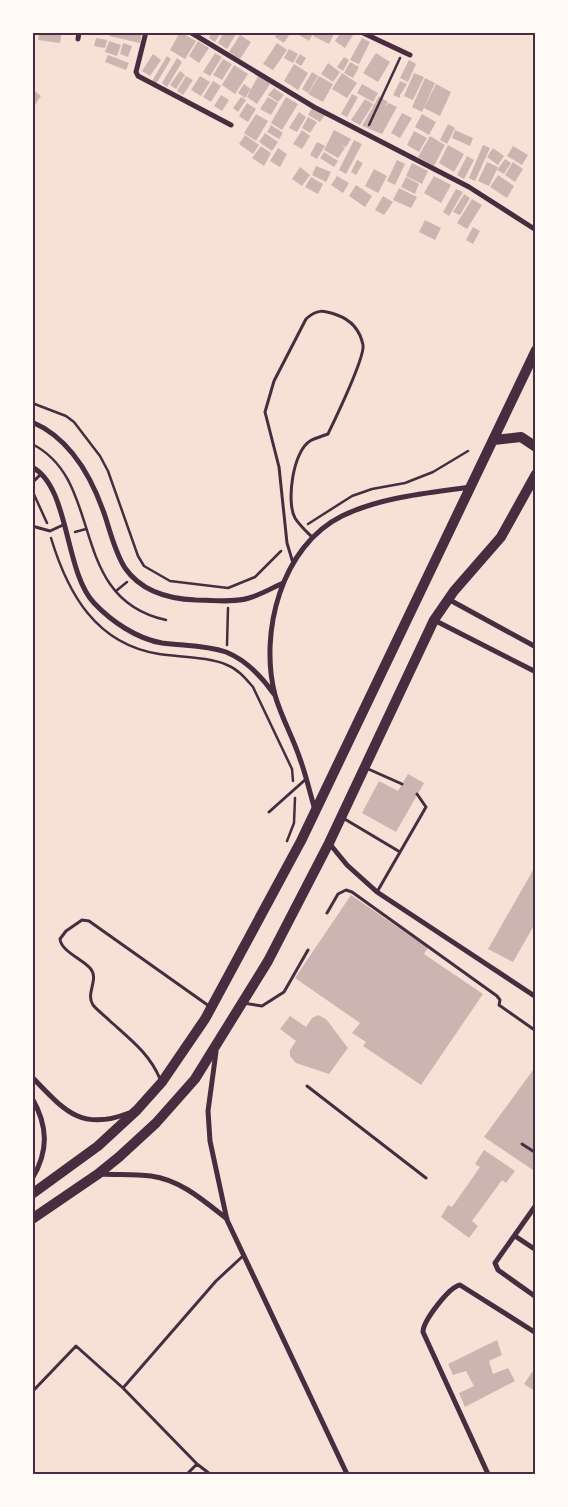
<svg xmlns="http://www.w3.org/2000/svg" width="568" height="1507" viewBox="0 0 568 1507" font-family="Overpass,sans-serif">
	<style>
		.building { fill: #ccb4b1 }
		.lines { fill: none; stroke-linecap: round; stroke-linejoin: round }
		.path { stroke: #4a2c40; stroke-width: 2.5 }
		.service { stroke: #4a2c40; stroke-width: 3 }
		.minor { stroke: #4a2c40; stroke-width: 5 }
		.trunk { stroke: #4a2c40; stroke-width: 10 }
		.neatline { fill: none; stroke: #4a2c40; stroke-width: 2 }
	</style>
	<rect width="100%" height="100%" fill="#f7e1d7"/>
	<path class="building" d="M39,32h23l-2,11 -22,-3z
		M110,32h32l-2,11 -31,-7z
		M180,32l16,9 -11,18 -15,-9z
		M212,32h9l-6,10 -6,-4z
		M224,32h13l-10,17 -9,-6z
		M278,32h13l-7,11 -9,-6z
		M294,32h20l-5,9z
		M315,32h20l-6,12 -16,-8z
		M341,32l12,3 -8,13 -10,-7z
		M240,35l11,7 -11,17 -11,-7z
		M96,38l11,2 -2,8 -11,-2z
		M362,38l8,4 -11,22 -9,-4z
		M109,41l12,4 -4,11 -12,-4z
		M198,41l11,7 -10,15 -10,-7z
		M123,43l9,3 -4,11 -8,-3z
		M277,43l10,7 -14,20 -10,-6z
		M289,49l9,5 -5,9 -9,-5z
		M215,53l7,4 -12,19 -7,-4z
		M376,53l14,9 -12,20 -15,-9z
		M153,54l8,6 -11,16 -8,-5z
		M300,54l6,4 -5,8 -6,-4z
		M108,55l21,8 -3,7 -21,-8z
		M167,56l4,3 -15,25 -4,-3z
		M344,57l5,3 -6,11 -6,-4z
		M177,58l5,4 -15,25 -5,-4z
		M223,59l9,5 -10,16 -9,-5z
		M409,60l7,4 -8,18 -8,-4z
		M350,62l9,5 -6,11 -9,-5z
		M328,63l12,9 -7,10 -12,-8z
		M294,64l14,9 -10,17 -14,-9z
		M234,65l14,9 -13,20 -13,-9z
		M180,71l5,4 -9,14 -6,-4z
		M312,72l6,4 -10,17 -6,-4z
		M342,73l15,10 -10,15 -15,-9z
		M414,73l10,4 -11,23 -9,-4z
		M186,76l7,4 -10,15 -6,-4z
		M200,76l10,6 -9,14 -10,-6z
		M258,76l12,8 -13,20 -10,-7z
		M319,76l14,8 -10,18 -15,-8z
		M425,78l10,5 -13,29 -10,-5z
		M213,81l8,5 -10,16 -8,-5z
		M400,81l7,3 -6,10h-1v4l-7,-3z
		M244,84l7,5 -6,9 -7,-5z
		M362,84l16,9 -5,9 -16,-9z
		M436,84l15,8 -11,24 -16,-8z
		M274,88l10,7 -6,7 -10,-7z
		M32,89l9,7 -9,13z
		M352,94l6,3 -11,20 -6,-3z
		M221,95l8,5 -7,11 -8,-5z
		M379,96l9,6 -3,5 4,-4 8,4 -15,27 -20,-8z
		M241,97l5,3 -8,12 -5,-4z
		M268,97l10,6 -7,12 -11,-6z
		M286,97l12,7 -16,26 -11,-7z
		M365,99l8,5 -13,21 -9,-5z
		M247,103l9,6 -8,13 -9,-6z
		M312,108l13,7 -5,7 -12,-7z
		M299,112l7,5 -9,15 -8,-4z
		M402,113l10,5 -12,20 -9,-5z
		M256,114l12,7 -12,20 -12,-8z
		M422,114l14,8 -7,13 -14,-8z
		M308,117l9,5 -7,11 -8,-5z
		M448,124l7,4 -8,16 -7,-4z
		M271,125l12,8 -4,6 -12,-7z
		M302,130l8,6 -8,13 -9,-5z
		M334,130l17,9 -5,8 -5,-2 4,3 -7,10 -14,-8z
		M455,130l18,8 -3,8 -18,-8z
		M414,131l13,7 -8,14 -12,-7z
		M265,133l13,9 -6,9 -13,-9z
		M245,135l14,10 -6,9 -14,-10z
		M430,136l15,9 -11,21 -16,-9z
		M354,140l8,4 -16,30 -7,-4z
		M317,142l8,4 -8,13 -7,-4z
		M448,145l16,9 -10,18 -15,-9z
		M483,145l7,3 -15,33 -6,-3z
		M261,146l10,7 -7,13 -12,-8z
		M513,146l15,9 -6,10 -15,-9z
		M278,148l9,6 -7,13 -10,-6z
		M493,148l11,8 -6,9 -11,-8z
		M324,152l14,9 -4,6 -14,-9z
		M467,156l7,4 -10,19 -7,-4z
		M505,159l6,4 -7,11 -7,-4z
		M357,160l6,3 -7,12 -5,-3z
		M397,160l8,4 -10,21 -8,-4z
		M487,162l11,5 -9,19 -11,-5z
		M513,162l10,7 -8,13 -10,-7z
		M412,163l16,8 -6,13 -16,-8z
		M316,166l15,6 -5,10 -14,-7z
		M300,167l10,8 -8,11 -10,-7z
		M374,169l13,7 -9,17 -13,-7z
		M498,175l16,11 -7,12 -17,-11z
		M337,176l12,7 -6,10 -12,-8z
		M434,176l17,9 -10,18 -17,-10z
		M311,177l12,7 -5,10 -13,-7z
		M406,177l13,7 -4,10 -14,-7z
		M356,185l16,11 -7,11 -16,-11z
		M399,188l18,9 -6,11 -18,-8z
		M456,189l7,3 -14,24 -6,-4z
		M464,194l6,4 -10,17 -7,-3z
		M383,196l10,6 -9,13 -9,-5z
		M472,199l10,6 -15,24 -10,-6z
		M425,220l16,8 -6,12 -16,-8z
		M473,227l7,4 -7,13 -7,-4z
		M408,774l16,9 -28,49 -34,-19 17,-32 19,10z
		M536,865v57l-23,40 -25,-13z
		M351,895l77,53 -4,6 59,40 -62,91 -58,-39 3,-4 -14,-9 8,-10 -65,-45z
		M318,1015l8,4 22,29 -19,26 -33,-11 -6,-7v-6l6,-9 -16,-12 10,-13 16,11 6,-9z
		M536,1066v106l-52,-35z
		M484,1150l31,21 -9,12 -4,-3 -30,41 6,5 -9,12 -28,-21 7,-12 4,2 28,-40 -5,-3z
		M497,1340l5,15 -13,6 4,13 15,-6 7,13 -50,26 -6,-14 15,-7 -8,-15 -13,4 -5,-11z
		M532,1372l4,2v18l-12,-8z"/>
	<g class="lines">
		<path class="path" d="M369,125l31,-67
			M32,403l34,13 8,6 26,34 8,15 30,85 6,10 26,15 58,7 27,-11 26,-26
			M32,444c74,37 34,154 134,176
			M32,490l15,33
			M308,524l44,-28 20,-7 33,-6 28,-11 35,-21
			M75,532l11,-3
			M51,538c17,56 45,106 108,116 20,3 51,3 68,11 11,4 19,14 26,22l39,82 1,12
			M116,591l11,-9
			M227,645l1,-37
			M287,841l7,-18 1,-25"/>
		<path class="service" d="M32,483l9,-9
			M32,526l18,5 13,-6
			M293,563l-6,-20 -8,-76 -14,-55 9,-31 32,-62c11,-10 17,-9 31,-4 14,5 23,15 26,30 2,13 -28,74 -35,89 -5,2 -13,4 -18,7 -17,10 -24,61 -15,77 5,8 12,14 18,20
			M366,768l36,16
			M269,812l37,-33
			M343,818l57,34
			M377,892l49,-85 -9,-13
			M327,913l11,-19 8,-4 6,2 145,104 3,4 -1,5 37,26
			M243,1003l19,3 22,-14 24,-42
			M160,1079c-10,-25 -30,-40 -50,-58 -5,-5 -12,-10 -17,-16 -8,-12 7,-26 -3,-37 -8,-9 -29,-17 -30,-29l6,-8 16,-11 7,1 120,85
			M307,1086l119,92
			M522,1144l14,9
			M32,1392l44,-46 47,42
			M197,1464l13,10
			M187,1474l10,-10 -74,-76 93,-107 28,-26"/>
		<path class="minor" d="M146,32l-10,40 2,4 93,49
			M190,32l124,75 155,80 67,43
			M361,32l49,23
			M78,39l1,-7
			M32,422c40,17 61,57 74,97 5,16 10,35 19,49 16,23 44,31 71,32 17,0 36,3 53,-2 11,-3 23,-10 34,-15
			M32,467c38,20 32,104 62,136 17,18 43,36 68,40 22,3 43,2 64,9 20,8 36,25 48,42
			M448,599l88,48
			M434,620l102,52
			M315,810c-5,-17 -9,-35 -15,-51 -7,-22 -19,-42 -25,-64 -16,-62 6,-149 67,-179 39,-19 87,-23 129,-29
			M329,843l18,22 30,27 159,105
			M216,1052l-8,59 2,30 17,79 120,254
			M32,1077c32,33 49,55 97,36
			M32,1098c16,28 17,53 0,81
			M100,1174c17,1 34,0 51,2 30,4 53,25 76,43
			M536,1205l-41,58 3,7 38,27
			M515,1236l21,14
			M488,1474l-65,-142c0,-11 26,-45 37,-47l76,48"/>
		<path class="trunk" d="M494,440l27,-3 15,10
			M32,1194l66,-48 39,-36 25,-28 43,-63 96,-178 235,-491
			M32,1219l66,-45 21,-17 37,-34 39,-44 73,-118 61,-118 105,-223 20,-29 47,-54 35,-63"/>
	</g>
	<rect width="568" height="1507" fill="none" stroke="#fffaf5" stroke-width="68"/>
	<rect x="34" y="34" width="500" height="1439" class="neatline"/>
</svg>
